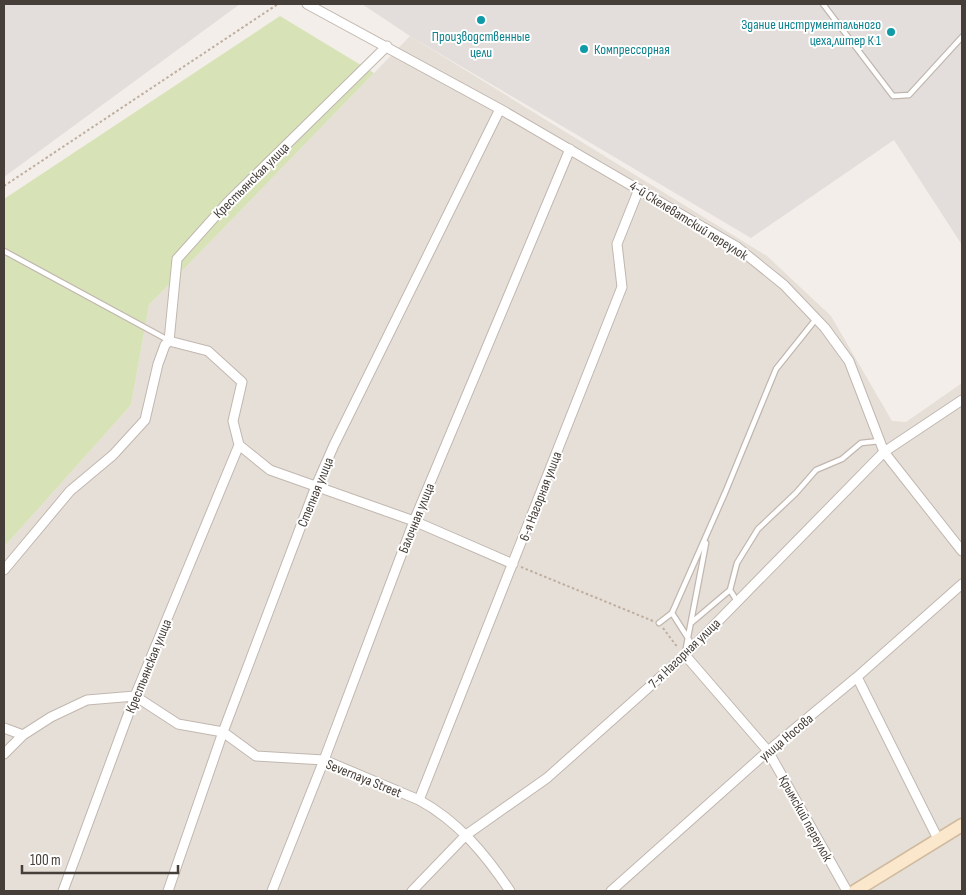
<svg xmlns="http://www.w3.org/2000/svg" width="966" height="895" viewBox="0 0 966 895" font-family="'Sofia Sans Condensed',sans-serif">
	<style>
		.residential { fill: #e6dfd8 }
		.industrial { fill: #e3dedb }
		.green { fill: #d7e3b6 }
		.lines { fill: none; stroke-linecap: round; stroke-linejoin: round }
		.lane-casing { stroke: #c1b7af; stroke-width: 7 }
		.street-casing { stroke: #c1b7af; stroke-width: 11 }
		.secondary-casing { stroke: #d1bb9f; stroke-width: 15 }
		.path { stroke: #beae9f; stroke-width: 2; stroke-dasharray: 2.5 2.5; stroke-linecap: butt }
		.lane { stroke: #fff; stroke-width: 4.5 }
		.street { stroke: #fff; stroke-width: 9 }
		.secondary { stroke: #fae7cc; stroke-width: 12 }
		.culture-dot { fill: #0f9aa8; stroke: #fff; stroke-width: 2 }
		.labels { text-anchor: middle; stroke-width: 4; stroke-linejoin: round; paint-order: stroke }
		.culture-label { font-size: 14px; fill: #0d838f; stroke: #fff; text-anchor: end }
		.street-label { font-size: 14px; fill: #463e38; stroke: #fff }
	</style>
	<rect width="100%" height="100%" fill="#f3eee9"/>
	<path class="residential" d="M410,36l357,220 64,60 61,105 14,1 56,-39v508h-958v-344l127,-142 18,-100z"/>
	<path class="industrial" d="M4,4h236l-236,173z
		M362,4h600v241l-68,-105 -143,98 -341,-202z"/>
	<path class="green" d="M280,16l94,57 -225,232 -18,100 -127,142v-348z"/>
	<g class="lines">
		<g class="lane-casing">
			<path id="lane" d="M823,4l70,92 16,-1 53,-58
				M4,251l164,89
				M737,601l-7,-11 7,-27 21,-34 38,-36 20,-23 26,-11 19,-16 19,-2
				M672,613l21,33
				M659,623l13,-10 53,-120 51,-124 40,-50
				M691,623l39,-33
				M685,653l21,-110"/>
		</g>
		<g class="street-casing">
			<path id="street" d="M307,4l193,105 237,138 47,38 41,43 24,33 35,91 78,99
				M169,341l39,10 34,31 -9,39 6,24 31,25 144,51 99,43
				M169,341l8,-82 51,-57 159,-156
				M4,570l66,-79 43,-36 32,-35 13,-56 7,-19 4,-4
				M685,655l83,96 79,140
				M857,677l81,162
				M4,728l19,7
				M4,754l19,-19 28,-18 36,-17 48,-4 43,28 45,8 33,24 68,4 95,40c39,21 67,55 91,91
				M419,800l203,-513 -5,-43 22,-55
				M63,891l72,-195 104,-251
				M168,891l55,-159 93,-246 18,-41 166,-336
				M272,891l52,-131 90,-239 156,-372
				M412,891l54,-56 81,-57 138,-123 199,-203 78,-52
				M611,891l157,-140 89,-74 105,-93"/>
		</g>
		<g class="secondary-casing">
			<path id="secondary" d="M855,891l107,-66"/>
		</g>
		<path class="path" d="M4,186l274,-182
			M521,567l132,54
			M663,628l15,20"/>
		<use href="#lane" class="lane"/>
		<use href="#street" class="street"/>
		<use href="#secondary" class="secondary"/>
	</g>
	<g class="culture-dot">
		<circle cx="481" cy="20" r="5"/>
		<circle cx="891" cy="32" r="5"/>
		<circle cx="584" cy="49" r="5"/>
	</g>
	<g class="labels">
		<g class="culture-label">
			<text x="881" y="29">Здание инструментального<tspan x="881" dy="16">цеха,литер К 1</tspan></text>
			<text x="481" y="41" text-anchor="middle">Производственные<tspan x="481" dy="16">цели</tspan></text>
			<text x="594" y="54" text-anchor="start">Компрессорная</text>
		</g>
		<g class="street-label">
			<text transform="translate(251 180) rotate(-45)" y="5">Крестьянская улица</text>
			<text transform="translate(689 220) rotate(32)" y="5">4-й Скелеватский переулок</text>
			<text transform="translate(315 492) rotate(-68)" y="5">Степная улица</text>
			<text transform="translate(540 496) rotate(-69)" y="5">6-я Нагорная улица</text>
			<text transform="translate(416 518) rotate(-68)" y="5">Балочная улица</text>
			<text transform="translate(684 653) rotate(-44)" y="5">7-я Нагорная улица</text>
			<text transform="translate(148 666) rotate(-68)" y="5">Крестьянская улица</text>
			<text transform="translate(786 737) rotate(-40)" y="5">улица Носова</text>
			<text transform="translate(364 778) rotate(22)" y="5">Severnaya Street</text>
			<text transform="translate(806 818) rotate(61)" y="5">Крымский переулок</text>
		</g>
	</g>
	<rect width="966" height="895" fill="none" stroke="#463e38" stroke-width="10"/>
	<path d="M22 865v8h156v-8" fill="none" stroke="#463e38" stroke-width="2.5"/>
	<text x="30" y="865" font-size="15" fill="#463e38" stroke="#ffffff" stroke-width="4" paint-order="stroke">100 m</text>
</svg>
